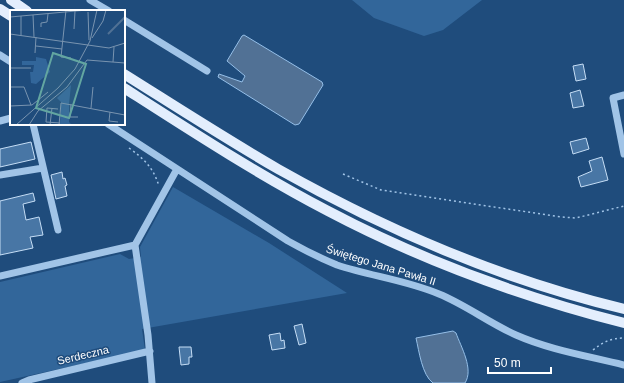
<svg xmlns="http://www.w3.org/2000/svg" width="624" height="383" viewBox="0 0 624 383" font-family="Helvetica,sans-serif">
	<style>
		.green { fill: #32669a }
		.water { fill: #517195; stroke: #95bfe8 }
		.building { fill: #4876a5; stroke: #c5ddf5 }
		.lines { fill: none; stroke-linecap: round; stroke-linejoin: round }
		.path { stroke: #a1c4e7; stroke-width: 1.5; stroke-dasharray: 2 3; stroke-linecap: butt }
		.minor { stroke: #a1c4e7; stroke-width: 7 }
		.major { stroke: #e3eefd; stroke-width: 10 }
		.labels { text-anchor: middle; stroke-width: 3; stroke-linejoin: round; paint-order: stroke }
		.street-label { font-size: 11px; fill: #fff; stroke: #1f4c7c }
		.inset-river { fill: none; stroke: #517195; stroke-width: 2 }
		.inset-road { fill: none; stroke: #7994b0; stroke-width: 1 }
		.view { fill: #63a6a1; fill-opacity: 0.15; stroke: #63a6a1; stroke-width: 2 }
		.inset-edge { fill: none; stroke: #fff; stroke-width: 2 }
	</style>
	<rect width="100%" height="100%" fill="#1f4c7c"/>
	<path class="green" d="M352,0h130l-39,30 -19,6 -50,-18z
		M173,187l96,56 78,50 -205,36 3,21 -145,32v-100l120,-28 9,5 12,-2 -1,-10z"/>
	<path class="water" d="M244,35l78,47 1,3 -24,39 -4,1 -77,-48 1,-3 23,8 3,-6 -18,-15 15,-25z
		M453,331l3,2c5,14 18,36 9,50h-32c-11,-8 -14,-32 -17,-45z"/>
	<path class="building" d="M583,64l3,15 -10,2 -3,-15z
		M580,90l4,16 -11,2 -3,-15z
		M586,138l3,11 -16,5 -3,-12z
		M31,142l4,17 -35,8v-18z
		M602,157l6,23 -27,7 -3,-10 14,-6 -3,-10z
		M62,172l1,7 2,-1 2,7 -2,1 2,10 -11,3 -5,-24z
		M33,193l2,8 -12,3 3,16 13,-3 4,18 -13,2 3,11 -33,7v-54z
		M302,324l4,19 -7,2 -5,-19z
		M280,333l1,8 3,-1 1,8 -13,2 -3,-15z
		M179,347h12l1,10h-3v7l-8,1z"/>
	<g class="lines">
		<path class="path" d="M129,148c15,11 24,19 30,38
			M343,174l38,16 180,27 15,1 48,-12
			M593,350c10,-8 18,-12 31,-12"/>
		<path class="minor" d="M90,0l19,11
			M124,20l83,51
			M0,55l11,7
			M624,95l-11,3 11,56
			M0,121l11,-3
			M33,124l25,106
			M108,124l180,117c16,9 32,17 49,24 33,11 69,15 102,29 27,11 50,29 77,41 34,15 72,21 108,30
			M0,175l43,-7
			M135,245l13,90 4,48
			M135,245l42,-76
			M0,276l135,-31
			M22,383l7,-3 121,-29"/>
		<path class="major" d="M11,0l16,11
			M0,9l11,7
			M124,74c51,32 102,65 154,95 108,61 225,111 346,140
			M124,88c67,43 133,86 204,123 93,49 194,86 296,112"/>
	</g>
	<g class="labels">
		<g class="street-label">
			<text transform="translate(381 265) rotate(17)" y="4">Świętego Jana Pawła II</text>
			<text transform="translate(83 355) rotate(-13)" y="4">Serdeczna</text>
		</g>
	</g>
	<g transform="translate(10 10)">
		<rect width="115" height="115" fill="#1f4c7c"/>
		<path d="M26,47l10,2 4,13 -14,12 -5,-1 -1,-11h3l1,-7h-12v-4h14zM61,75l-2,19v18l3,3h-12l1,-23 -4,-4z" fill="#32669a"/>
		<path class="inset-river" d="M98,24l17,-17"/>
		<path class="inset-road" d="M56,0l-5,47 10,1M78,2l1,28M23,5l1,22M0,7l77,-7M31,17v-4l6,-1 1,-8M64,19l1,-18M0,24l99,14 16,-5M11,26v-20M82,28l11,-17 3,-11M26,36l26,3M25,43l1,-16M103,52l1,-15M0,58h21M0,77h14l7,18M51,93l64,12M61,94l-1,13h8M0,96l22,-1 16,-13M81,98l2,-21M48,99l-11,-1 -1,14 14,1M100,102l-1,9 9,1M6,115l42,-37 17,-19 15,-28 7,-31M19,115l9,-14 29,-24 20,-27 38,3M40,115l2,-17M49,115l2,-22"/>
		<path class="view" d="M43,43l33,11 -17,54 -33,-10z"/>
		<rect width="115" height="115" class="inset-edge"/>
	</g>
	<path d="M488 367v6h63v-6" fill="none" stroke="#ffffff" stroke-width="2"/>
	<text x="494" y="367" font-size="12" fill="#ffffff" stroke="#1f4c7c" stroke-width="3" paint-order="stroke">50 m</text>
</svg>
